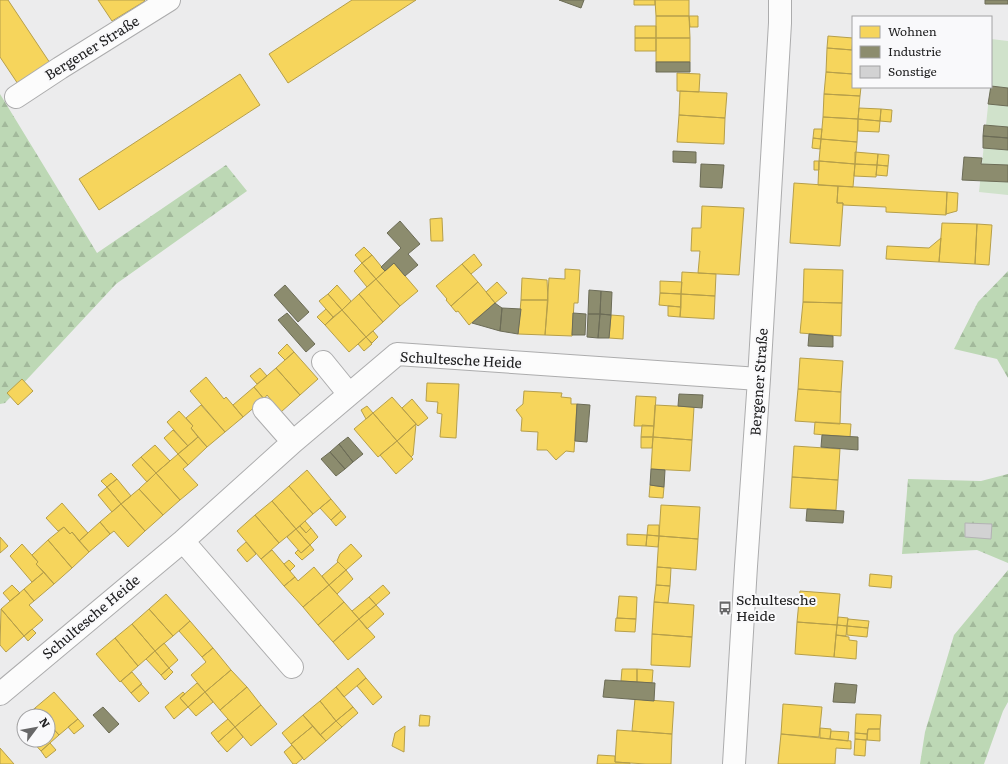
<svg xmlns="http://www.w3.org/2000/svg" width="1008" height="764" viewBox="0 0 1008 764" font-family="Literata,serif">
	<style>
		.forest { fill: url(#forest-firs) }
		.garden { fill: #d0e2cb }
		.homes { fill: #f6d55c; stroke: #b69f4a }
		.industry { fill: #8c8c6e; stroke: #6c6c57 }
		.building { fill: #d2d2d3; stroke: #b3b3b4 }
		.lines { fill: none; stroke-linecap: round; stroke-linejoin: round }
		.minor-casing { stroke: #acacad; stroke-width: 24 }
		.minor { stroke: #fcfcfc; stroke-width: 22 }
		.labels { text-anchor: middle; stroke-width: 4; stroke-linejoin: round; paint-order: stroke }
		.street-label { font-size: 14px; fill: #202021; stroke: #f9f9fb }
		.poi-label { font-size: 14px; fill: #202021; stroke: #f9f9fb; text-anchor: start }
	</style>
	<defs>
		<pattern id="forest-firs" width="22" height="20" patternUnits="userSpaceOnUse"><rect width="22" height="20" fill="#bdd8b5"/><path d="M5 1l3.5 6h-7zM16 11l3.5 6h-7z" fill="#a2b99b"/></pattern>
	</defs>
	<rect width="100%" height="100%" fill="#ececed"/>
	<path class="forest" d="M0,94l97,159 129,-88 21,26 -131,93 -111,119 -5,1z
		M1008,271v107l-11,-19 -43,-10 24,-47z
		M1008,474v89l-31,-13 -75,4 6,-75 73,2z
		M1008,570v132l-5,9 -19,53h-64l5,-32 29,-97z"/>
	<path class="garden" d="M991,39l17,2v154l-29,-3 11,-105h1z"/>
	<path class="homes" d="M0,0h8l42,63 -32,21 -18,-27z
		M98,0h46l1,1 -33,20z
		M352,0h64l-128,83 -19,-29z
		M634,0h21v5h-21z
		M655,0h34v16h-33z
		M656,16h33l1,22h-34z
		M689,16h9v11h-8z
		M635,26h21v12h-21z
		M828,36l25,2 -1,12 -25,-2z
		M635,38h21v13h-21z
		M656,38h34v24h-34z
		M827,48l26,2v24l-27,-2z
		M826,72l27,2v13h8l-1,9 -36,-2z
		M677,73l23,1 -1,18 -22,-1z
		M240,74l20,31 -161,105 -20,-31z
		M680,91l47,2 -2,25 -46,-3z
		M824,94l36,2 -2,23 -35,-2z
		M859,108l22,1 -1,12 -22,-2z
		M881,109l11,1 -1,12 -11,-1z
		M679,115l46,3 -1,26 -47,-2z
		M823,117l35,2 -1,23 -36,-3z
		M858,119l22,2 -1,11 -21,-1z
		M814,129h8l-1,10 -8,-1z
		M813,138l8,1 -1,10 -8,-1z
		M821,139l36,3 -2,22 -36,-3z
		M855,152l23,2 -1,11 -22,-1z
		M878,154l11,1 -1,11 -11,-1z
		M814,161h5v9h-5z
		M819,161l36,3 -2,23 -35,-2z
		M855,164l22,1 -1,12 -22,-1z
		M877,165l11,1 -1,10 -11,-1z
		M794,183l44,3 -1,17h6l-3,43 -50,-3z
		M838,186l109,6 -1,22v1l-60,-3v-5l-43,-2v-2h-6z
		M947,192l11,1 -1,18 -11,3z
		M702,206l42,2 -5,67 -41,-2 2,-22h-9l1,-23h9z
		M442,218l1,23h-12l-1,-22z
		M942,223l35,1 -2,40 -36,-2z
		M977,224l15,1 -3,40 -14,-1z
		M941,238l-2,24 -53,-3 1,-13 42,2z
		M364,247l8,8 -10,8 -7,-8z
		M474,254l8,11 -11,9 -9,-10z
		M372,255l13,16 -9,8 -14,-16z
		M362,263l14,16 -9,8 -13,-16z
		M394,263l24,28 -18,15 -24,-27z
		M462,264l16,18 -27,24 -5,-6 1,-1 -11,-13z
		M565,269l15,1 -2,33h-4l-2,33 -27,-1 4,-57 16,1z
		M804,269l39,1 -1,33 -39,-1z
		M682,272l34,2 -1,22 -34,-2z
		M522,278l25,2 1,20h-27z
		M376,279l24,27 -17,16 -24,-28z
		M660,281l22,1 -1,12 -21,-1z
		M478,282l17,21 -26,22 -11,-14 -2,1 -5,-6z
		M497,282l10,11 -12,10 -9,-11z
		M337,285l14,16 -9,9 -14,-16z
		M660,293l21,1v13l-22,-2z
		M328,294l14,16 -9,7 -14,-16z
		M359,294l24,28 -17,15 -24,-27z
		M681,294l34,2 -1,23 -34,-2z
		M521,300h27l-3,35 -27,-1z
		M803,302l39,1 -1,33 -41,-3z
		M668,306l13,1 -1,10 -12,-1z
		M326,309l7,8 -8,8 -8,-8z
		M342,310l24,27 -17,15 -24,-27z
		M611,315l13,1 -1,23 -14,-1z
		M373,331l5,6 -6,6 -6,-6z
		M366,337l6,7 -8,7 -6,-7z
		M287,344l7,8 -9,8 -7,-7z
		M294,352l24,27 -18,16 -24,-27z
		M800,358l43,3 -2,31 -43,-3z
		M260,368l7,8 -10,8 -7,-8z
		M276,368l24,27 -19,17 -14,-17 -3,4 -10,-12z
		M206,377l18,22 2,-2 17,20 -18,15 -35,-41z
		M22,379l11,12 -15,14 -11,-12z
		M427,383l32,1 -3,54 -16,-1 2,-23 -5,-1 1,-11 -12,-1z
		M254,387l10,12 -21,18 -10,-12z
		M798,389l43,3 -1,32 -45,-3z
		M524,391l38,2 -1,4 10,1v6h6l-3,48 -8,-1 -10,9 -9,-10h-10l1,-18 -17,-1 1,-13 -6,-8 7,-6z
		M636,396l20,1 -2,29h-20z
		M392,397l24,27 -19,17 -24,-28z
		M412,399l16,19 -10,8 -16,-18z
		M201,405l24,27 -18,15 -16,-19 2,-2 -7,-8z
		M655,405l39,2 -2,33 -39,-3z
		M367,406l6,7 -7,6 -5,-9z
		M179,411l14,15 -2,2 7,9 -10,9 -21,-24z
		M373,413l24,28 -19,16 -24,-28z
		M815,422l36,2 -1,13 -36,-3z
		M416,424l-3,31 -2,2 -14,-16z
		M642,425l12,1 -1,11h-12z
		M173,430l15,16 -10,8 -14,-16z
		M198,437l9,10 -19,18 -10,-11z
		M641,437h12l-1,11h-11z
		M653,437l39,3 -2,31 -39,-2z
		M397,441l16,18 -17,15 -16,-19z
		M155,445l15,16 -14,12 -15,-16z
		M794,446l46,3 -2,31 -46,-3z
		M178,454l10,11 -5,4 15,16 -18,15 -24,-27z
		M141,457l15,16 -9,9 -15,-17z
		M307,470l24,29 -18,15 -24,-28z
		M111,473l6,6 -10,8 -6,-6z
		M156,473l24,27 -17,15 -24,-26z
		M792,477l46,3 -2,30 -46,-2z
		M117,479l14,17 -10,8 -14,-17z
		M650,485l14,2 -1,11 -14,-1z
		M289,486l24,28 -17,15 -24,-28z
		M107,487l14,17 -9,8 -14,-17z
		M139,489l24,26 -18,16 -24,-27z
		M331,499l10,12 -10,9 -11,-12z
		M272,501l24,28 -17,14 -24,-28z
		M62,503l26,30 -9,8 -7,-9 -2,2 -6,-7 -6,4 -12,-13z
		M121,504l24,27 -17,16 -14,-16 -4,3 -10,-12z
		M661,505l39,2 -2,32 -39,-3z
		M341,511l5,6 -10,9 -5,-6z
		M255,515l24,28 -18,16 -24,-28z
		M305,521l6,7 -5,5 -6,-7z
		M100,522l10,12 -21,18 -10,-11z
		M648,525h11v11l-12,-1z
		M300,526l6,7 5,-5 7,9 -8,8 -14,-16z
		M64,527l6,7 2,-2 17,20 -17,16 -24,-28z
		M296,529l14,16 -9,8 -14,-16z
		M627,534l20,1 -1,11 -19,-1z
		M647,535l12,1 -1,11 -12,-1z
		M659,536l39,3 -2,31 -39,-3z
		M0,537l8,9 -8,7z
		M48,540l24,28 -18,16 -18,-20 2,-2 -6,-7z
		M246,542l10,12 -9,8 -10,-12z
		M22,544l16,18 -2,2 8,8 -12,10 -22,-26z
		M351,544l11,12 -16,14 -9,-9 3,-7z
		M310,545l4,5 -12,10 -7,-7 3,-3 3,3z
		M272,550l23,27 -11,9 -23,-27z
		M289,560l6,6 -5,5 -6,-7z
		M338,562l8,8 -17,15 -7,-9z
		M314,567l15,18 -26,22 -19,-21 11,-9 3,4z
		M657,567l14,1 -1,18 -14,-1z
		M346,570l7,9 -16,15 -8,-9z
		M44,572l10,12 -20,17 -10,-12z
		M870,574l22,2 -1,12 -22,-2z
		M12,585l8,8 -10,8 -7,-8z
		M329,585l15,17 -26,23 -15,-18z
		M383,585l7,8 -14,12 -7,-8z
		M656,585l14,1 -2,17 -14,-1z
		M24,589l10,12 -5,4 14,15 -19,16 -23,-27z
		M800,591l40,3 -3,31 -40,-3z
		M166,594l24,27 -17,15 -24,-27z
		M619,596l18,1 -1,22 -19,-1z
		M369,597l7,8 -17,14 -7,-8z
		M344,602l15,17 -26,23 -15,-17z
		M654,602l40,3 -2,32 -40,-3z
		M376,605l8,9 -17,15 -8,-10z
		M1,609l23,27 -18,16 -6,-7z
		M149,609l24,27 -18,15 -23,-27z
		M838,617l10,1 -1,8 -10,-1z
		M616,618l20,1 -1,13 -20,-1z
		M359,619l16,18 -27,23 -15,-18z
		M848,619l21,2 -1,7 -21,-2z
		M190,621l23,27 -11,9 -23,-26z
		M797,622l40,3 -3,32 -39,-3z
		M132,624l23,27 -17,15 -23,-28z
		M837,625l10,1 -1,10 -10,-1z
		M847,626l21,2 -1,9 -20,-2z
		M32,629l4,4 -8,8 -4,-5z
		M652,634l40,3 -2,30 -39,-2z
		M836,635l13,2v3l8,1 -1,18 -22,-2z
		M115,638l23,28 -18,16 -24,-28z
		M164,643l14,17 -9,8 -14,-17z
		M213,648l18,22 -26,22 -14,-17 15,-13 -4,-5z
		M155,651l14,17 -8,7 -15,-16z
		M169,668l4,4 -8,8 -4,-5z
		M358,668l8,10 -22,19 -8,-10z
		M622,669h15v13l-16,-1z
		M637,669l16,1 -1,13 -15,-1z
		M231,670l16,17 -27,23 -15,-18z
		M132,672l10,12 -11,9 -10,-12z
		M366,678l16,19 -9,8 -16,-19z
		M197,683l8,9 -17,15 -8,-9z
		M141,684l8,9 -10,9 -8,-9z
		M247,687l14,18 -26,22 -15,-17z
		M336,687l17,20 -17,14 -16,-20z
		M54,692l24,27 -19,16 -11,-12v-7h-6l-7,-8z
		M183,692l2,2 -5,4 8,9 -14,12 -9,-12z
		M205,692l8,10 -17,14 -8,-9z
		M635,699l39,3 -2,32 -40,-3z
		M320,701l16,20 -16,14 -17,-20z
		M783,704l39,3 -3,30 -38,-3z
		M261,705l16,19 -26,22 -16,-19z
		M353,707l5,6 -16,14 -6,-6z
		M35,708l7,8h-16z
		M856,714l25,1 -1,14h-12l-1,5 -12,-1z
		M303,715l10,11 -22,18 -9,-11z
		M420,715l10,1 -1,10h-10z
		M24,718v14l-7,-8z
		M78,719l6,7 -10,8 -6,-7z
		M228,719l7,8 -17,15 -7,-9z
		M336,721l6,6 -16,14 -6,-6z
		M48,723l11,12 -18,16 -10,-11h17z
		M313,726l13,15 -22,19 -13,-16z
		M405,726l-1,26 -12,-6 3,-13z
		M235,727l8,10 -16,15 -9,-10z
		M820,728l11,1 -1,10 -10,-1z
		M868,729h12v12l-13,-1z
		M617,730l55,4 -1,30h-25l-31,-2z
		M831,731l18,1 -1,9 -18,-2z
		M855,733l12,1v6l-12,-1z
		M781,734l70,7v8l-15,-1 -1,16h-57z
		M855,739l11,1 -1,16 -11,-1z
		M50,743l6,7 -10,8 -5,-7z
		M292,745l11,13 -7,6h-3l-9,-12z
		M0,748l14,16h-14z
		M598,755l17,1v6l15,1v1h-33z"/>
	<path class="industry" d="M559,0h25l-3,8z
		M985,0h23v4h-23z
		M656,62h34v10h-34z
		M991,86l17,2v18l-20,-2z
		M984,125l24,2v11l-25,-2z
		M983,136l25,2v12l-25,-2z
		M673,151l23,1v11l-23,-1z
		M964,157l18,1 -1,6 27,1v17l-46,-2z
		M701,164l23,1 -2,23 -22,-1z
		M400,221l20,23 -12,10 10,11 -13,11 -11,-13 -9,8 -4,-4 20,-19 -14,-15z
		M285,285l24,27 -11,10 -24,-27z
		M589,290l12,1 -1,23h-12z
		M601,291l11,1 -1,23 -11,-1z
		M495,303l4,3 3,2 -2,23 -28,-8z
		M502,308l19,1 -3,25 -18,-3z
		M287,313l28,31 -9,8 -28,-32z
		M573,313l13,1 -1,21h-13z
		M588,314h12l-2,24 -11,-1z
		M600,314l11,1 -2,23h-11z
		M809,334l24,2v11l-25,-1z
		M679,394l24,1 -1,13 -24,-2z
		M577,404l13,1 -3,37 -12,-1z
		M822,435l36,2v13l-37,-3z
		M348,437l15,17 -10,8 -14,-18z
		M339,444l14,18 -8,7 -15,-17z
		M330,452l15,17 -9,7 -15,-17z
		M651,469l14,1 -1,17 -14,-2z
		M807,509l37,2 -1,12 -37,-2z
		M605,680l50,3 -1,18 -51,-4z
		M835,683l22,2 -2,18 -22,-1z
		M103,707l16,17 -10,9 -16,-18z"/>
	<path class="building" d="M965,523l27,1 -1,15 -26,-2z"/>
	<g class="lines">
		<g class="minor-casing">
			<path id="minor" d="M16,97l44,-29 109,-68
				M323,362l26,32
				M264,409l29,33
				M183,541l109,126
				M0,694l183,-153 110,-99 104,-88 362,25
				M734,764l12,-198 13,-187 21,-356v-23"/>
		</g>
		<use href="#minor" class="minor"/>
	</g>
	<defs>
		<g id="bus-bare" transform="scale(1.08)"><path d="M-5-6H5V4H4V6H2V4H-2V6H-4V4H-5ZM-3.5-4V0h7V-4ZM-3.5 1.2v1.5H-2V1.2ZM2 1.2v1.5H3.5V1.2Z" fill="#676768" stroke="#f9f9fb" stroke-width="2.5" paint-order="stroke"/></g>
	</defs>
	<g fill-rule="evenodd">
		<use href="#bus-bare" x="725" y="608"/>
	</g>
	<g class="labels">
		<g class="street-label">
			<text transform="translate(92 48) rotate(-32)" y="5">Bergener Straße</text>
			<text transform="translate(461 360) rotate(3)" y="5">Schultesche Heide</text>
			<text transform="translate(759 382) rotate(-86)" y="5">Bergener Straße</text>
			<text transform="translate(91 617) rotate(-40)" y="5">Schultesche Heide</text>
		</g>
		<g class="poi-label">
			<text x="736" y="605">Schultesche<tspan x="736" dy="16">Heide</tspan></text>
		</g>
	</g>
	<rect x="852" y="16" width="140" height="72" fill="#f9f9fb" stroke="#a2a2a4"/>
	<rect x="860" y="26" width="20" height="12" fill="#f6d55c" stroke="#a2a2a4"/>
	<text x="888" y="36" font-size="12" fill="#202021">Wohnen</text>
	<rect x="860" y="46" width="20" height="12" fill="#8c8c6e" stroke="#a2a2a4"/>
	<text x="888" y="56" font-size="12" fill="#202021">Industrie</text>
	<rect x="860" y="66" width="20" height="12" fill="#d2d2d3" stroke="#a2a2a4"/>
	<text x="888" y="76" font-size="12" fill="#202021">Sonstige</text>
	<g transform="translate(36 728) rotate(58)"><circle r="19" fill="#f9f9fb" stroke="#a2a2a4"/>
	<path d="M0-3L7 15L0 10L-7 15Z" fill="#676768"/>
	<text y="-6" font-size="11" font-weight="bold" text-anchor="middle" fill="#202021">N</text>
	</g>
</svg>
